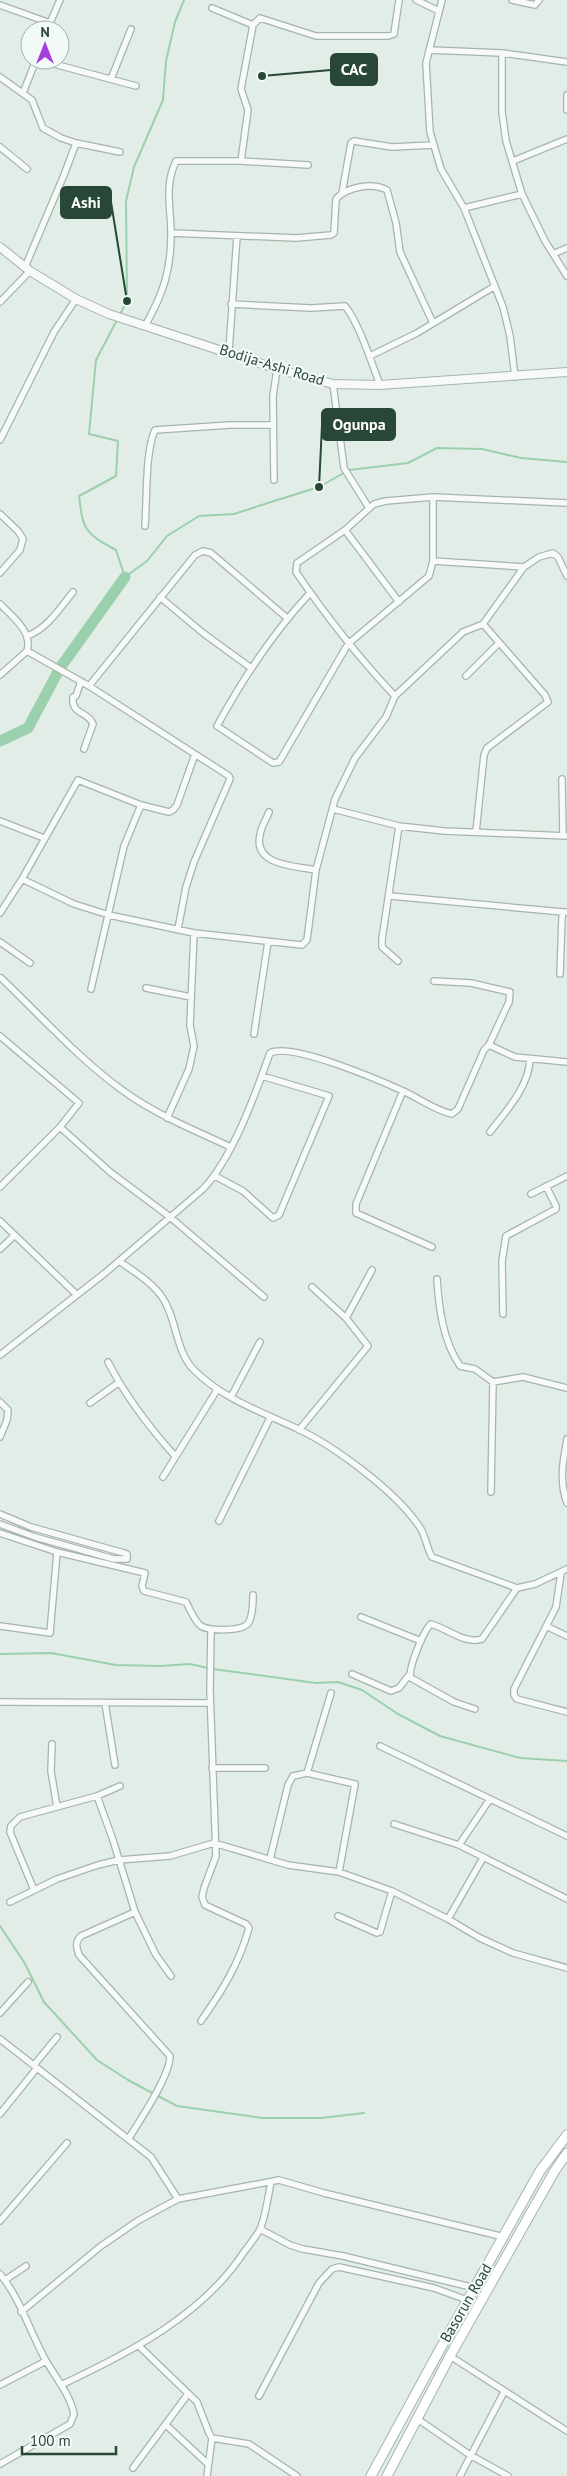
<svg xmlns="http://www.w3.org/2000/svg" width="567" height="2476" viewBox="0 0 567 2476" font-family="'PT Sans',sans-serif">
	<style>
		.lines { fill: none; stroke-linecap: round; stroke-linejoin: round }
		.stream { stroke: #9bd0ac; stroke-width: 2 }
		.river { stroke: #9bd0ac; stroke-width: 11 }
		.minor-casing { stroke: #a4b5ab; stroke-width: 8 }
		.tertiary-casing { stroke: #a4b5ab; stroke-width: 10 }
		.secondary-casing { stroke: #a4b5ab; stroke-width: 11 }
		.minor { stroke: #f7faf8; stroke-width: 5.5 }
		.tertiary { stroke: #f7faf8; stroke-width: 8 }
		.secondary { stroke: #fff; stroke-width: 9 }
		.labels { text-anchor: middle; stroke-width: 4.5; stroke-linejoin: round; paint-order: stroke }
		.street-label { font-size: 15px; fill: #294736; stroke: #f3f9f6 }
		.leader { fill: none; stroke: #294736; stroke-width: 2 }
		.callout-dot { fill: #294736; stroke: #f3f9f6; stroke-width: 2 }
		.callout { fill: #294736; stroke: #294736; stroke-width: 2 }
		.callout-label { font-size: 16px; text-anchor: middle; font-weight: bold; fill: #fff }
	</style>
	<rect width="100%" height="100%" fill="#e3ede7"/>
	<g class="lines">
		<path class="stream" d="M119,316l8,-15 -1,-100 8,-34 29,-67 3,-39 9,-39 9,-22
			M117,320l-21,40 -7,74 29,7 -2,35 -37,20c4,35 6,37 37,54l9,27 22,-16 20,-25 32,-20 35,-2 40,-13 45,-14 30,-17 59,-7 29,-15 45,1 39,9 46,4
			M0,1654l51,-1 65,12 44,1 30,-2 18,4
			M213,1669l103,14 22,-1 24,8 36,24 42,22 80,22 47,3
			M0,1926l24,36 20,40 53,58 31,20 49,26 86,12h58l43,-5"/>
		<path class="river" d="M0,741l28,-13 32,-60 65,-91"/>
		<g class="minor-casing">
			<path id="minor" d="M416,0l23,11
				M442,0l-16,63 4,69 11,37 23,39 39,99 7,29 5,41
				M512,0l23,5 4,-5
				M0,5l50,18
				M212,8l41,17 7,-7 56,18h72l6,-2 5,-34
				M47,30l13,-30
				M429,50l73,3 65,9
				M502,53v59l4,29 16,53 23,47 22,35
				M39,60l97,26
				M0,77l32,23 11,28 18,10 15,5 -12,32 -39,92
				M111,79l20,-50
				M23,93l13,-33
				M567,95v15
				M76,143l44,9
				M0,147l27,22
				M241,161l7,-51 -7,-21 12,-64
				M513,161l54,-22
				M342,193l9,-50 3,-2 38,6 42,-2
				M464,208l58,-14
				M171,233l125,5 35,-3 3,-2 2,-34c11,-12 35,-17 51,-9l9,33 4,29 33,71
				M553,254l14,-6
				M0,302l30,-31
				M231,304l80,4 34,-2c14,17 27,58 35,79
				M145,326c18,-32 26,-55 26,-92 0,-26 -7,-48 5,-73h65l67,4
				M229,351l8,-115
				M370,356l47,-23 78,-47
				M333,384l11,84 25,40
				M0,440l54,-108 22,-33
				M274,480l-1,-84 4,-27
				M0,514l18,17 5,8 -3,11 -20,23
				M145,526c2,-24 0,-75 10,-96l75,-5h43
				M345,530l54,72
				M433,561l91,6
				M310,593c-37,40 -67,85 -93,133l56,37 6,-1 69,-118 81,-68 4,-15v-64
				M160,597l43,36 48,35
				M0,604c12,12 33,28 27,47l-27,24
				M27,636c20,-7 33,-28 46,-44
				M27,651l62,35 140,90 1,3 -36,83 -8,25 -8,42
				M466,676l33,-33
				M81,681l-5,15 -3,1c-2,18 15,14 20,27l-9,25
				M89,686l106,-131 8,-4 8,2 76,65
				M395,696c-36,-38 -69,-80 -99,-124l1,-9 48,-33 29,-26 12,-3 47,-4 134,6
				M562,779l1,56
				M333,809l66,17 45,5 123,5
				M269,812c-3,8 -8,15 -9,23 -7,31 36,31 56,35
				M0,821l44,17
				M476,832l8,-77 3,-7 61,-46 -3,-7 -62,-71
				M22,879l52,25 35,11 85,18 108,12 5,-5 9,-70 19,-71 20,-41 31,-41 9,-21 68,-64 20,-8 41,-57 15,-10 14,-4 5,4 9,19
				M390,896l173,16
				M0,913l22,-34 56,-99 63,25 28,7 4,-2 4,-5 18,-51
				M0,942l30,21
				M398,961l-16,-14v-8l17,-113
				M560,974l2,-56 1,-6h3
				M1,978c40,38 77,80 121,112 33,24 71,40 109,57
				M434,981l37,2 39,9 -1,10 -20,43
				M146,988l45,9
				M91,989l33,-143 17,-41
				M254,1034l14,-92
				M0,1036l79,67 -19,24 -60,60
				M403,1091l-47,113v9l76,34
				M167,1118l22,-49 5,-23 -4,-21 4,-92
				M60,1127l50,45 60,45 94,80
				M490,1132c16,-21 39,-45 40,-73
				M215,1176l28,15 30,27 6,-3 50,-119 -67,-20
				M531,1194l36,-18
				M0,1221l76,73
				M0,1249l14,-13
				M119,1261c14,10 33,21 43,36 15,21 13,54 32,73 29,29 68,42 104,59 38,18 98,63 121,97 7,9 7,21 13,31l85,31 18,-4 32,-15
				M437,1279c2,30 6,62 23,87l15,3 18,13 30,-5 44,11
				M503,1314l-1,-53 4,-25 50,-27v-3l-10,-20
				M346,1318l26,-48
				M0,1355l105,-82 98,-84c30,-32 52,-94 67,-136 21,-11 109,27 133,38 16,7 31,19 49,23l6,-5 26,-59 5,-5 26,12 52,5
				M108,1362c18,35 40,64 67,94
				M231,1397l29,-55
				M0,1402l8,8 -1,10 -7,17
				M90,1403l28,-20
				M299,1430l69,-84 -22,-28 -34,-31
				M567,1439c-4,22 -8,42 0,64
				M163,1477l54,-87
				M491,1492l2,-110
				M0,1514l31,13 93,26 3,1v5h-13l-79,-22 -35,-13
				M219,1521l51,-103
				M0,1533l57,19 88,21 -3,13 2,5 42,11c4,7 8,19 15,24 8,5 43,6 48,-4 4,-8 4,-18 4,-27
				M561,1573l-5,34 -42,82v6l3,4 50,13
				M361,1617l60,24
				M0,1626l50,7 7,-81
				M548,1627l19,9
				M352,1674l39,17 8,-3 10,-13
				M0,1702l210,1
				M105,1703l10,62
				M475,1709l-21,-7 -43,-24c-4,-8 13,-48 20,-54 15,4 35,21 51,15l35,-51
				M52,1744l-1,27 6,36
				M380,1746l187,90
				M212,1768h53
				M307,1773l48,11 -16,88
				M97,1796l23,-10
				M394,1824l65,21 108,54
				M459,1845l31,-46
				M270,1859l18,-74 5,-9 14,-3 24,-80
				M34,1890l-24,-58 1,-6 9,-9 77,-21 16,44 22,72 21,43 15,21
				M10,1902l47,-23 41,-14 21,-5 51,-4 44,-13 74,22 51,7 53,19 56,28 32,19 33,15 54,15
				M338,1916l39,17 3,-1 12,-41
				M448,1919l35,-61
				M0,2013l28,-31
				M201,2021c21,-30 38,-57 48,-93l-3,-4 -41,-19 -3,-8 2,-9 12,-32 -6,-166 1,-60
				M0,2039l151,118 27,42
				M34,2065l23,-28
				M0,2114l37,-46
				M129,2138c11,-18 41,-62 41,-82l-91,-101c-3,-9 -4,-13 2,-19l54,-24
				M0,2221l67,-78
				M260,2229l30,16 13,4 40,7 132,32
				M0,2274c20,24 30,58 45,85 10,18 25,35 29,55l-4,10 -70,40
				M5,2280l21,-14
				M21,2312l80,-66 38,-26 39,-21 101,-19 45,13 180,44
				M139,2346l58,56 12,31 3,5 37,6 48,32
				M450,2356l117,75
				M0,2385l46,-24
				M61,2385c68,-32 141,-69 183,-133 6,-8 13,-16 17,-25 5,-14 7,-30 10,-45
				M259,2396l60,-113 13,-14 7,-2 95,21 33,12
				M416,2418l54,37 38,21
				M166,2425l42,39
				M133,2468l55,-74
				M207,2476l5,-38
				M460,2476l44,-84"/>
		</g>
		<g class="tertiary-casing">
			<path id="tertiary" d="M0,247l30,24 46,28 33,15 168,55 56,15 47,1 187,-13"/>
		</g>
		<g class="secondary-casing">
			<path id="secondary" d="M371,2476l68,-125 101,-180 27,-36
				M387,2476l63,-120 104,-184 13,-19"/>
		</g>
		<use href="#minor" class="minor"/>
		<use href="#tertiary" class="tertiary"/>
		<use href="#secondary" class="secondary"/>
	</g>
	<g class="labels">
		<g class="street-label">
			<text transform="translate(272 365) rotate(17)" y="5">Bodija-Ashi Road</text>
			<text transform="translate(466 2303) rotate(-60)" y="5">Basorun Road</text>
		</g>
	</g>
	<path class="leader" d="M262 76L331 70M127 301L111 202M319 487L322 425"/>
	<g class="callout-dot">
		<circle cx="262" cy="76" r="5"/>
		<circle cx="127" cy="301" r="5"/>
		<circle cx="319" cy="487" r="5"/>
	</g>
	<g class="callout">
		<rect x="331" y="54" width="46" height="31" rx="5"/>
		<rect x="61" y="187" width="50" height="31" rx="5"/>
		<rect x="322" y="409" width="73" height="31" rx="5"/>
	</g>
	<g class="callout-label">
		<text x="354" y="75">CAC</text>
		<text x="86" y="208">Ashi</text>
		<text x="359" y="430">Ogunpa</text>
	</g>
	<g transform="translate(45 45)"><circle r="24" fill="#f3f9f6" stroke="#a2b2a9"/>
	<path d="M0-4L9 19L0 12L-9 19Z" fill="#a63ddd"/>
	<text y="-8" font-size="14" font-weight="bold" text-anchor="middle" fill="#294736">N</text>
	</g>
	<path d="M22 2446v8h94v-8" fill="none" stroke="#294736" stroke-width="2.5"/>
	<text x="30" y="2446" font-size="15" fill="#294736" stroke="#f3f9f6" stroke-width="4" paint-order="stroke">100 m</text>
</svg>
